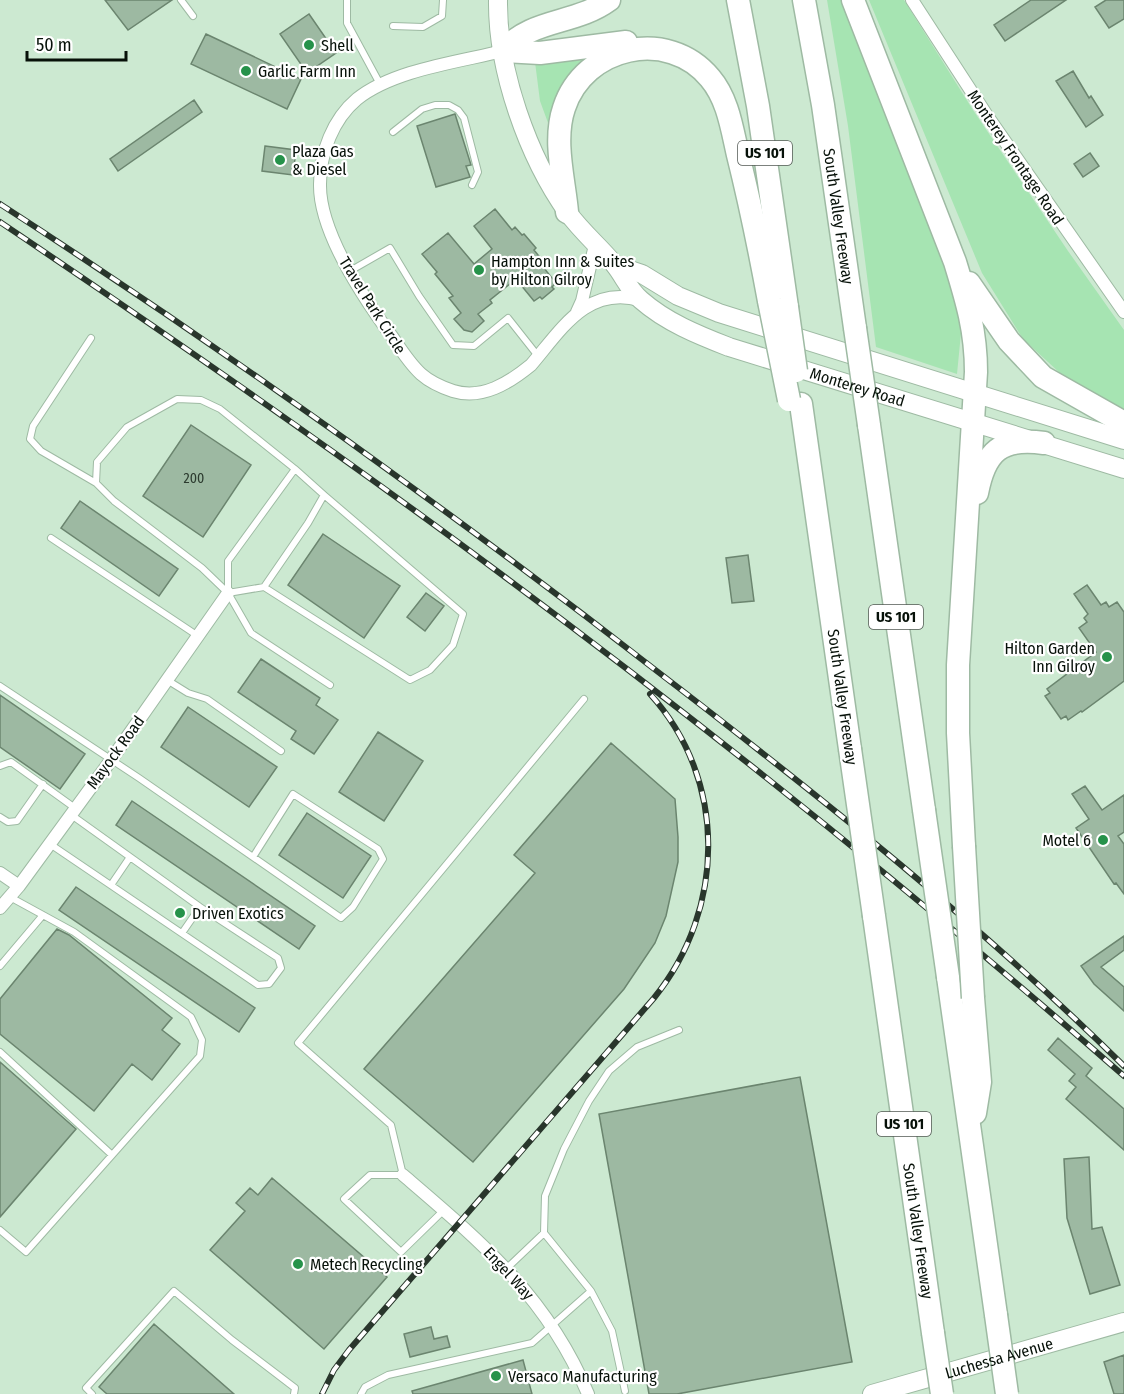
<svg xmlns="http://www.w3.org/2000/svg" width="1124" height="1394" viewBox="0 0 1124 1394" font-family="'Fira Sans Condensed',sans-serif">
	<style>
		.green { fill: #a6e4b2 }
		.building { fill: #9db9a2; stroke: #6b856f; stroke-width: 1.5 }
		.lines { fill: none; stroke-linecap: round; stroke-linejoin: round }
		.lane-casing { stroke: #9ebaa3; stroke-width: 8 }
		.street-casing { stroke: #9ebaa3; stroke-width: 14 }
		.secondary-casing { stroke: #9ebaa3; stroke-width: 20 }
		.highway-casing { stroke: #9ebaa3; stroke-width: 25 }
		.lane { stroke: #fff; stroke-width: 6 }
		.street { stroke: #fff; stroke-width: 12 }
		.secondary { stroke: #fff; stroke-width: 18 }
		.highway { stroke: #fff; stroke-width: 22 }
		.rail-casing { stroke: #29362c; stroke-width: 6 }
		.rail { stroke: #fff; stroke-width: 4; stroke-dasharray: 11; stroke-linecap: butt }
		.highway-bridge-casing { stroke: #9ebaa3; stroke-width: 25; stroke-linecap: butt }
		.highway-bridge { stroke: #fff; stroke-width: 22 }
		.poi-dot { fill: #26924a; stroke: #fff; stroke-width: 2 }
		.labels { text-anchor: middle; stroke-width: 4.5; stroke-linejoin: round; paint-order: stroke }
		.number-label { font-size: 14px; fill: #2c3b2f }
		.shield { fill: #fff; stroke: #515853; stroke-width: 1.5 }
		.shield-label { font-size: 15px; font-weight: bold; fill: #071109 }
		.poi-label { font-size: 16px; fill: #071109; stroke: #fff; text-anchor: start }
		.street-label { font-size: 16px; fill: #071109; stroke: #fff }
	</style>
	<rect width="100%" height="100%" fill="#cce9d1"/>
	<path class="green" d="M827,0h18l99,253 18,70 -5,51 -81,-27 -28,-221z
		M869,0h35l69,110 95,141 56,79v82l-51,-27 -50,-46 -41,-66z
		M598,54l-47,77 -11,-30 -5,-39z"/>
	<path class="building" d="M105,0h67l-44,30z
		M1031,0h35l-61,41 -11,-16z
		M1106,0h18v19l-15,9 -14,-21z
		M309,14l27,39 -29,20 -27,-39z
		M206,34l95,45 -14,30 -96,-45z
		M1073,71l16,27 2,-2 12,19 -17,12 -30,-46z
		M194,100l8,12 -84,59 -8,-12z
		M455,114l16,51 -5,1 4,11 -34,10 -19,-61z
		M265,146l31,4 -3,25 -31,-4z
		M1090,153l9,13 -16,11 -9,-13z
		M495,209l17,21 3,-3 7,8 2,-1 12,14 -2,2 8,10 -3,2 17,21 -4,4 2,2 -12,10 -2,-2 -6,4 -18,-22 -26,21 2,3 -14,11 6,7 -12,11 -8,-2 -10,-11 7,-6 -12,-15 4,-2 -18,-22 2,-2 -15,-18 26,-21 26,31 18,-15 -18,-23z
		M191,425l60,40 -48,72 -60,-41z
		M80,501l98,68 -19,27 -98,-68z
		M323,534l77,52 -36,52 -76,-53z
		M748,555l6,46 -22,2 -6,-45z
		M1087,585l14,20 5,-3 3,5 8,-5 7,10v69l-42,31 -1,-1 -13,9 -2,-4 -5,3 -16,-23 5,-3 -3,-4 49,-37 -17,-24 8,-6 -3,-4 4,-4 -14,-20z
		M426,593l18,13 -19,25 -18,-14z
		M261,659l59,39 -4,7 22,15 -24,34 -23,-15 5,-8 -58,-39z
		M0,695l85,59 -25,35 -60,-42z
		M188,707l89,60 -28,40 -88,-60z
		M378,732l45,29 -39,60 -45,-29z
		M611,743l64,56 3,38v25l-12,54 -11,27 -31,46 -151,173 -109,-93 171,-196 -21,-18z
		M1085,786l17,24 22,-15v37l-6,4 6,8v50l-8,-11 -2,1 -38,-56 13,-9 -17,-25z
		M132,801l183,125 -16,23 -183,-124z
		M307,813l64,43 -28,42 -64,-43z
		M76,887l179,121 -16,24 -180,-122z
		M57,929l12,6 103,83 -10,12 18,14 -28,36 -20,-16 -38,47 -94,-77v-35z
		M1124,936v14l-23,17 23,20v24l-30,-27 -13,-18z
		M1058,1038l34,30 -6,8 38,33v41l-58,-51 10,-12 -7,-6 6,-7 -27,-24z
		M0,1062l76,67 -76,88z
		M800,1077l52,285 -175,32h-28l-50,-280z
		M1089,1157l3,72 10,-2 18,58 -30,9 -23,-76 -3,-59z
		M272,1178l115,99 -63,72 -114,-99 35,-39 -9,-8 14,-15 8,7z
		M154,1324l80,70h-127l-8,-7z
		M431,1327l3,12 13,-3 3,11 -40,10 -6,-23z
		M1124,1355v39h-10l-10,-32z
		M523,1360l9,34h-119l-1,-3z"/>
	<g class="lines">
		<g class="lane-casing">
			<path id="lane" d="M181,0l12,16
				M347,0v23l33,61
				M393,26l30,1 19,-11 1,-16
				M393,132l29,-23 13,-4h14l9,5 6,8 14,54 -6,13
				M350,271l40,-23 29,48 34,49 21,1 34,-28 30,38
				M91,338l-58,88 -3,13 11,12 55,32
				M295,469l29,26
				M51,538l147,98
				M228,593v-32l67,-92 -75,-60 -19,-9 -24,-1 -50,28 -30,35 -1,21 18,18 88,67 26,25 23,40 79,52
				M228,593l36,-6 44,-64 16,-28 139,119 -10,31 -23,25 -20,10 -146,-93
				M167,680l21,13 19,6 74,52
				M0,686l139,92 202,140 12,-11 30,-48 -5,-10 -85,-55 -40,63
				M0,766l11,-4 64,46
				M0,817l8,5 9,-1 26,-37
				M50,844l208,141 11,-1 12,-16 -3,-10 -78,-51 -130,-93
				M111,885l19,-28
				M182,933l18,-26
				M0,966l43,-51
				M0,1052l112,103
				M444,1210l-43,42 -57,-53 26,-24h33l-12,-50 -93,-82 286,-344
				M0,1230l26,22 174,-196 2,-16 -11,-23 -117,-85 -64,-35
				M544,1233l1,-37 19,-47 25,-48 20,-30 28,-24 42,-17
				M591,1291l21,40 13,60
				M92,1394l-6,-6 88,-97 58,49 63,48 -1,6
				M361,1394l4,-7 23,-12 144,-32 59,-52 -47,-58 -37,35"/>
		</g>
		<g class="street-casing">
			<path id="street" d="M912,0l76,117 136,195
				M503,51c-45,11 -110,19 -146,48 -24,20 -37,54 -37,85 -1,48 45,116 73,154 8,12 17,26 28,36 9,8 20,13 32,17 29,9 56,-8 78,-26 30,-35 56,-80 109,-65
				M577,312l5,-11 13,-56
				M0,873l19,13
				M0,908l19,-22 92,-126 117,-167
				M403,1175c77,66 145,122 185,219"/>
		</g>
		<g class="secondary-casing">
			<g id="secondary">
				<path id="s1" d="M498,0c-1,70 30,157 70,213 14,19 31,33 46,51 10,12 14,25 27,36 25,22 57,35 88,47l395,122"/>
				<path d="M615,265l27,9 36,22 41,17 405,127"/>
				<path id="s2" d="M872,1394l252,-72"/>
			</g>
		</g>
		<g class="highway-casing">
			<g id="highway">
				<path d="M738,0l20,106 29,201"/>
				<path id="s3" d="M804,0l19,105 32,223"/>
				<path d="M853,0l102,262c12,39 21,69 21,110l-18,293v68l6,113"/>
				<path d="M503,51l37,2 86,-11"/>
				<path d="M503,51c29,-33 72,-26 106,-51"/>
				<path d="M567,212c-3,-33 -14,-72 -3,-104 20,-62 104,-81 146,-30 18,21 22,51 28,77 12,48 22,97 31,146"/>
				<path d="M969,283l40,58 34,36 81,46"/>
				<path d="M801,404l49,345"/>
				<path d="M869,425l55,385"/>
				<path d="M977,493c8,-42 24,-56 67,-50"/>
				<path id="s4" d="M874,916l59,417"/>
				<path d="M948,977l48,338"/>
				<path d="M973,998l7,84 -5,31"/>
			</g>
		</g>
		<use href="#lane" class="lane"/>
		<use href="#street" class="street"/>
		<use href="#secondary" class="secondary"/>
		<use href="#highway" class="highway"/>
		<g class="rail-casing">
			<path id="rail" d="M0,204c227,147 448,305 662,471 160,123 318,249 462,391
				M0,222c171,115 340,232 505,355 213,158 420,325 619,499
				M322,1394l12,-24 15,-20 305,-352c72,-89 74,-218 -4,-304"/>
		</g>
		<use href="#rail" class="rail"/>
		<g class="highway-bridge-casing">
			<path id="highway-bridge" d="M769,301l20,99
				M787,307l9,64
				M855,328l14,97
				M850,749l24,167
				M924,810l24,167
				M964,846l9,152
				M996,1315l11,79
				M933,1333l9,61"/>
		</g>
		<use href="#highway-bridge" class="highway-bridge"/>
	</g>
	<g class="poi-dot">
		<circle cx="309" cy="45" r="6"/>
		<circle cx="246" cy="71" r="6"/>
		<circle cx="280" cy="160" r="6"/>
		<circle cx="479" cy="270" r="6"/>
		<circle cx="1107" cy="657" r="6"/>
		<circle cx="1103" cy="840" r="6"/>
		<circle cx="180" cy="913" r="6"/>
		<circle cx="298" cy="1264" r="6"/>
		<circle cx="496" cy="1376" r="6"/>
	</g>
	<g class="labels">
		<g class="number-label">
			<text x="194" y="483">200</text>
		</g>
		<g class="shield">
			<rect x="738" y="141" width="54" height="24" rx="4.5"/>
			<rect x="869" y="605" width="54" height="24" rx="4.5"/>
			<rect x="877" y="1112" width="54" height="24" rx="4.5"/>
		</g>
		<g class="shield-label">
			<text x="765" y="158">US 101</text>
			<text x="896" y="622">US 101</text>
			<text x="904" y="1129">US 101</text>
		</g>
		<g class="poi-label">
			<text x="321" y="51">Shell</text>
			<text x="258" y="77">Garlic Farm Inn</text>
			<text x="292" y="157">Plaza Gas<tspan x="292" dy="18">&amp; Diesel</tspan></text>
			<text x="491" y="267">Hampton Inn &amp; Suites<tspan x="491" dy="18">by Hilton Gilroy</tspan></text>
			<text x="1095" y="654" text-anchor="end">Hilton Garden<tspan x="1095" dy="18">Inn Gilroy</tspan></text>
			<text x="1091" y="846" text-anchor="end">Motel 6</text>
			<text x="192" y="919">Driven Exotics</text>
			<text x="310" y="1270">Metech Recycling</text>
			<text x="508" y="1382">Versaco Manufacturing</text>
		</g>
		<g class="street-label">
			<text transform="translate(1016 157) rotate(56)" y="6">Monterey Frontage Road</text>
			<text dy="6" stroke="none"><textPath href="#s3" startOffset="219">South Valley Freeway</textPath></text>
			<text transform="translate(373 305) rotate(58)" y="6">Travel Park Circle</text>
			<text dy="6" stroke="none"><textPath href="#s1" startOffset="576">Monterey Road</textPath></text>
			<text transform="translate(843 697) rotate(82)" y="6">South Valley Freeway</text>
			<text transform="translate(115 752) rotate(-54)" y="6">Mayock Road</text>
			<text dy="6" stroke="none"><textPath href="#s4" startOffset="318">South Valley Freeway</textPath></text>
			<text transform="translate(509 1273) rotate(47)" y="6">Engel Way</text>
			<text dy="6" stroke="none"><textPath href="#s2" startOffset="132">Luchessa Avenue</textPath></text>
		</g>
	</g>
	<path d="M27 51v9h99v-9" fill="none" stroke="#071109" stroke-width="3"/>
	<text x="36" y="51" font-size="18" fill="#071109" stroke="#ffffff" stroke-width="4.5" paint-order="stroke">50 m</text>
</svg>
